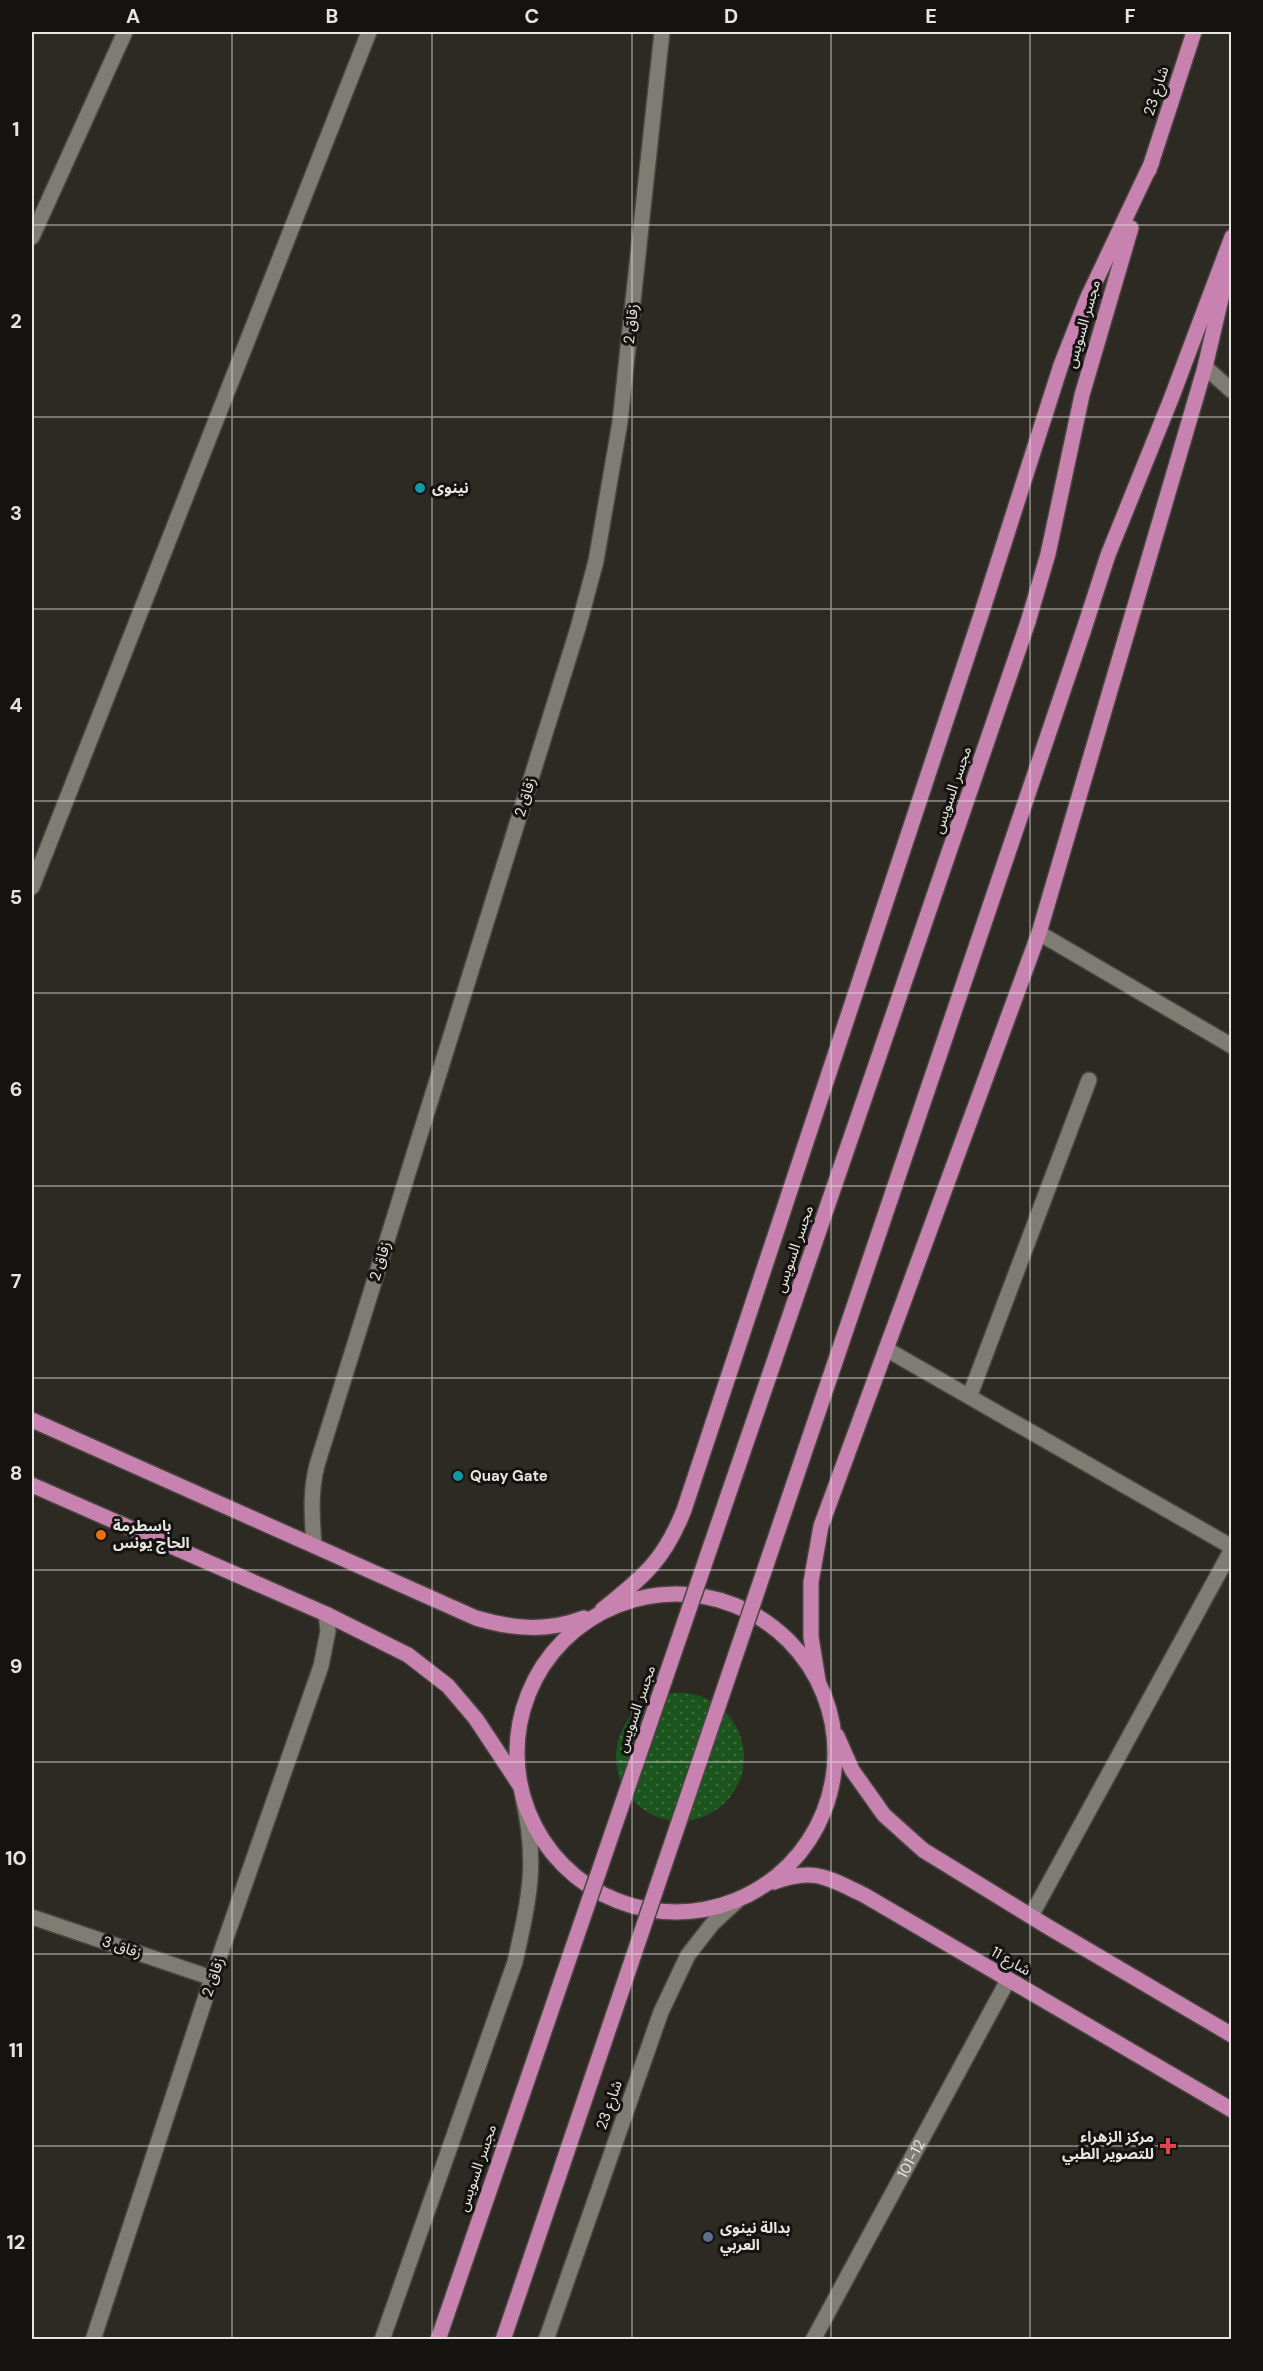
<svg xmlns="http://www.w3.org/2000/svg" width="1263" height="2371" viewBox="0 0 1263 2371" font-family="'DM Sans','Noto Sans Arabic',sans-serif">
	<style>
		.grass { fill: url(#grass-dots) }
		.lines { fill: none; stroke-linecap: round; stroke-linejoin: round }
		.service-casing { stroke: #474540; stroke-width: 18 }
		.minor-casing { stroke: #474540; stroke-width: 18 }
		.tertiary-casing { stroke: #474540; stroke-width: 18 }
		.primary-casing { stroke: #474540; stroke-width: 18 }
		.service { stroke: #7f7c74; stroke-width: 15 }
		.minor { stroke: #7f7c74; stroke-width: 15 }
		.tertiary { stroke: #7f7c74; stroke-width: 15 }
		.primary { stroke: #c882af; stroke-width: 15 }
		.primary-bridge-casing { stroke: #474540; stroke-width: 18; stroke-linecap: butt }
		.primary-bridge { stroke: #c882af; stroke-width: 15 }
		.grid { fill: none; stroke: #e7e5e1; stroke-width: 1.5; stroke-opacity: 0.55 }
		.culture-dot { fill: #0f9aa8; stroke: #141310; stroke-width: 2 }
		.food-dot { fill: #e8710a; stroke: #141310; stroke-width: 2 }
		.health-dot { fill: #e0444e; stroke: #141310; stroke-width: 2 }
		.service-dot { fill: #5c6f8a; stroke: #141310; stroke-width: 2 }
		.labels { text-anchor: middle; stroke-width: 6; stroke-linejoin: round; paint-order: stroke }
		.street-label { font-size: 15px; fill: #e7e5e1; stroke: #141310 }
		.poi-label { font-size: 15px; font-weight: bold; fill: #e7e5e1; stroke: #141310; text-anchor: start }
		.neatline { fill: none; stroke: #e7e5e1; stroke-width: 2 }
		.grid-label { font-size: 20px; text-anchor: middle; font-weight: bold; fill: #e7e5e1 }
	</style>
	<defs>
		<pattern id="grass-dots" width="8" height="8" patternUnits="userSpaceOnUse" patternTransform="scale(1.5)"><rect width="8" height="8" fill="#1b551d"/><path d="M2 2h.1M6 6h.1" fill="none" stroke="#3c6d3e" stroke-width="1.8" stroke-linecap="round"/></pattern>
	</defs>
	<rect width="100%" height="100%" fill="#2d2a24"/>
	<path class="grass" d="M616 1757a64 64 0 1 1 128 0a64 64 0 1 1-128 0Z"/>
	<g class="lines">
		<g class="service-casing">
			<path id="service" d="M970,1395l119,-315"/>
		</g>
		<g class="minor-casing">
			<g id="minor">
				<path d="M32,237l93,-205"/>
				<path d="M1205,367l27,24"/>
				<path d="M32,887l337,-855"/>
				<path d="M1039,933l193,113"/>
				<path d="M886,1349l346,198"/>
				<path d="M314,1545c-2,-28 -4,-53 3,-80l261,-837 18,-67 24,-139 42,-390"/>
				<path d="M1031,1916l201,-367"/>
				<path d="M32,1917l180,61"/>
				<path d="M93,2340l119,-362 109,-312 7,-35 -2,-17"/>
				<path id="s1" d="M813,2340l195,-360"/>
			</g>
		</g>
		<g class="tertiary-casing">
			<path id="tertiary" d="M382,2340l133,-378c14,-63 23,-99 8,-164
				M546,2340l115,-328 27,-57 25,-32 24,-22"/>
		</g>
		<g class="primary-casing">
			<path id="primary" d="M1149,170l45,-138
				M1028,622l20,-68 34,-159 49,-167
				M1083,632l25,-77 63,-156 61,-162
				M32,1420l444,198c37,11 72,14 108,0
				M32,1485l294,129 82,41 40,31 28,33 43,65
				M517 1753a159 159 0 1 1 318 0a159 159 0 1 1-318 0Z
				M602,1610c41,-33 62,-49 82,-100l297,-895 80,-250 26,-66 65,-137
				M818,1680l-7,-43v-55l10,-56 218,-593 166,-566 27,-115
				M837,1736l15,34 32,45 39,35 122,75 187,110
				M774,1882c40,-15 54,-4 90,13l368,215"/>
		</g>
		<use href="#service" class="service"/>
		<use href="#minor" class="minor"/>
		<use href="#tertiary" class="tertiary"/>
		<use href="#primary" class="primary"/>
		<g class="primary-bridge-casing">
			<path id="primary-bridge" d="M438,2340l590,-1718
				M503,2340l580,-1708"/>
		</g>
		<use href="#primary-bridge" class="primary-bridge"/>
	</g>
	<path class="grid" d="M232,32v2308M432,32v2308M632,32v2308M831,32v2308M1030,32v2308M32,225h1200M32,417h1200M32,609h1200M32,801h1200M32,993h1200M32,1186h1200M32,1378h1200M32,1570h1200M32,1762h1200M32,1954h1200M32,2146h1200"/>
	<g class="culture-dot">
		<circle cx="420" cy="488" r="6"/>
		<circle cx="458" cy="1476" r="6"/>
	</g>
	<circle class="food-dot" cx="101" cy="1535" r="6"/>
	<path class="health-dot" d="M1165 2137h6v6h6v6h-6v6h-6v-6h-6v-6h6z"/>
	<circle class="service-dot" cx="708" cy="2237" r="6"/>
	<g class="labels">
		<g class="street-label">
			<text transform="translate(1156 91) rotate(-72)" y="5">شارع 23</text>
			<text transform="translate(631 324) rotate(-84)" y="5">زقاق 2</text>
			<text transform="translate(1083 324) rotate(-74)" y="5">مجسر السويس</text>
			<text transform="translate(952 790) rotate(-71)" y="5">مجسر السويس</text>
			<text transform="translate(525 797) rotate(-73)" y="5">زقاق 2</text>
			<text transform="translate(794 1249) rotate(-71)" y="5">مجسر السويس</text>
			<text transform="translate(380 1261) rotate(-73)" y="5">زقاق 2</text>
			<text transform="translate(636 1709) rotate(-71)" y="5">مجسر السويس</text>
			<text transform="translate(122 1947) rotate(18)" y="5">زقاق 3</text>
			<text transform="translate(1011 1961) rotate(30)" y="5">شارع 11</text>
			<text transform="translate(213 1977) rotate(-71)" y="5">زقاق 2</text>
			<text transform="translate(609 2105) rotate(-71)" y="5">شارع 23</text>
			<text dy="5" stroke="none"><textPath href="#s1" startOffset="206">101-12</textPath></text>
			<text transform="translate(477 2168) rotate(-71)" y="5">مجسر السويس</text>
		</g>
		<g class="poi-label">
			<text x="432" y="493">نينوى</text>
			<text x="470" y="1481">Quay Gate</text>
			<text x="113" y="1531">باسطرمة<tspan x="113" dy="17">الحاج يونس</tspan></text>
			<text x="1154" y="2142" text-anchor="end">مركز الزهراء<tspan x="1154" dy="17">للتصوير الطبي</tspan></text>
			<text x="720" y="2233">بدالة نينوى<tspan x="720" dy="17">العربي</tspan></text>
		</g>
	</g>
	<rect width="1263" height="2371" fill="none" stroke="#141310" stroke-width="66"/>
	<rect x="33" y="33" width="1197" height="2305" class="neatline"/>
	<g class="grid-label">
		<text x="133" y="23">A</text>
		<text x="332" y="23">B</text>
		<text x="532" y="23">C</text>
		<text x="731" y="23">D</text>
		<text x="931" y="23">E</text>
		<text x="1130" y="23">F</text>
		<text x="16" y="136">1</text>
		<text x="16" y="328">2</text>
		<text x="16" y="520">3</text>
		<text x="16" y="712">4</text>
		<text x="16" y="904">5</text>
		<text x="16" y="1096">6</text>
		<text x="16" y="1288">7</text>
		<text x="16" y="1480">8</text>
		<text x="16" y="1673">9</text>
		<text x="16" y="1865">10</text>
		<text x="16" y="2057">11</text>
		<text x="16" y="2249">12</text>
	</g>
</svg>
